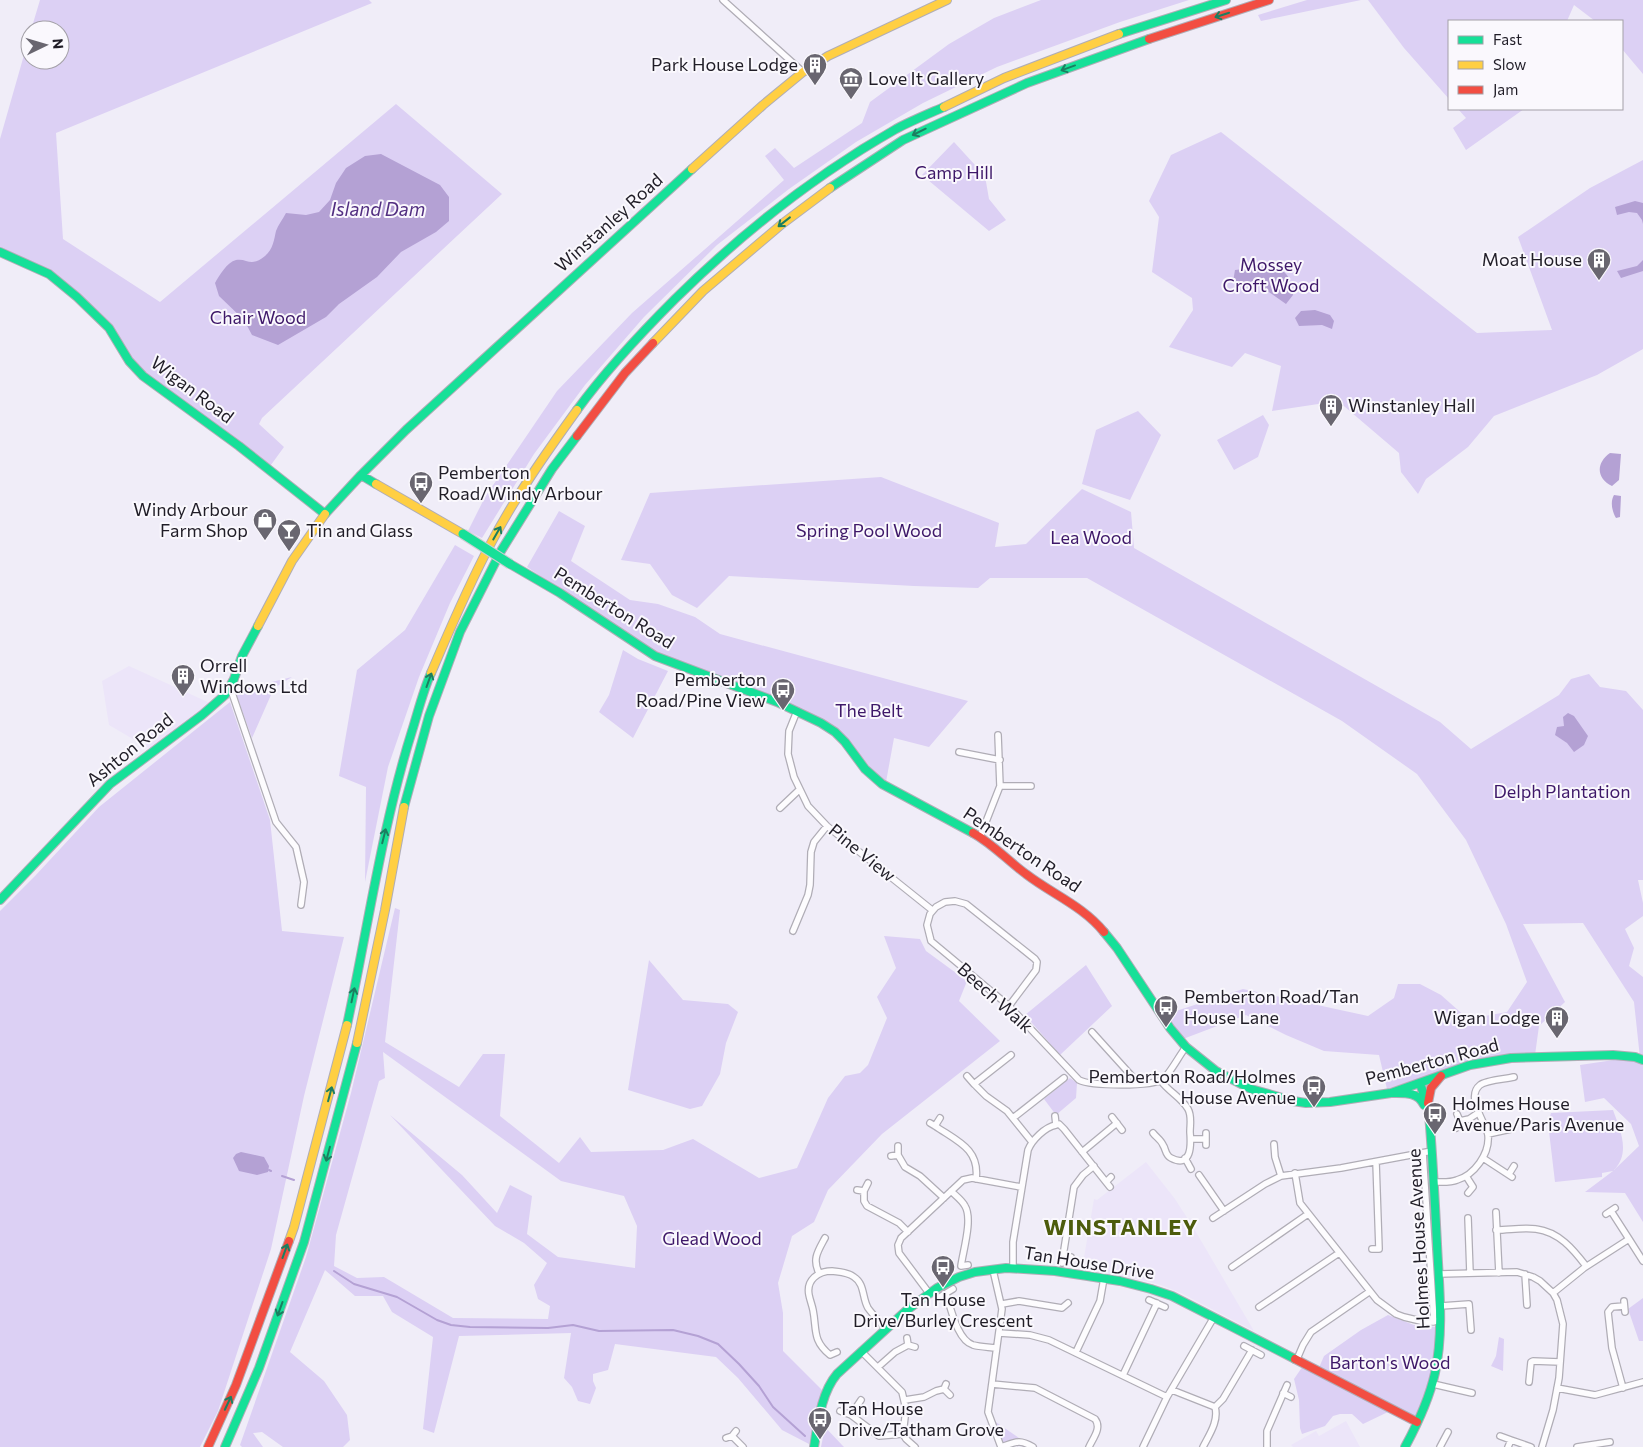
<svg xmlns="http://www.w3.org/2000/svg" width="1643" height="1447" viewBox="0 0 1643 1447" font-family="Commissioner,sans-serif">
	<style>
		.built { fill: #ece5f9 }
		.green { fill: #dcd0f4; fill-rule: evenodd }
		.water { fill: #b4a1d4 }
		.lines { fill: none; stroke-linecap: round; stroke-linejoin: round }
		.stream { stroke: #b4a1d4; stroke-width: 2 }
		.street-casing { stroke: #b0adb6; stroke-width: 8 }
		.fast-casing { stroke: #b0adb6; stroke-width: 10 }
		.slow-casing { stroke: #b0adb6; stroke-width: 10 }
		.jam-casing { stroke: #b0adb6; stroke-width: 10 }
		.street { stroke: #fdfcfe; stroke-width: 5.5 }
		.fast { stroke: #16e098; stroke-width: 8 }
		.slow { stroke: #ffcf43; stroke-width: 8 }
		.jam { stroke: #f24e42; stroke-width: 8 }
		.fast-bridge-casing { stroke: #cdcbd1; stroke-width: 11; stroke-linecap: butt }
		.fast-bridge { stroke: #16e098; stroke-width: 9 }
		.oneway { stroke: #1b7e60 }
		.labels { text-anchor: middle; stroke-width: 4; stroke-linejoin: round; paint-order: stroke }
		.poi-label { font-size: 18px; fill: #201d27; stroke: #faf8fd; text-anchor: start }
		.park-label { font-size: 18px; fill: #3e1869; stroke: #faf8fd }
		.street-label { font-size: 18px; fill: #201d27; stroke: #faf8fd }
		.water-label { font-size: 19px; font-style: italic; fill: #522f81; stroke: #faf8fd }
		.district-label { font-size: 22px; font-weight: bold; letter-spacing: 1px; fill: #4d5c0c; stroke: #faf8fd }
	</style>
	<rect width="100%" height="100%" fill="#f0edf8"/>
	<path class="built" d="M129,666l83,38 -62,45 -41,-24 -7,-44z
		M1146,1162l29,37 18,28 61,104 -73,-38 -20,-8 -15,-4 -64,-12 12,-70 3,1z
		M1346,1421l14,26h-67l-2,-2 25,-14 3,5z"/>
	<path class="green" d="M40,0h329l3,3 -316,130 7,106 97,63 236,-198 106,90 -240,224 -3,6 25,23 -16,22 -127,-91 -36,-50 -33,-36 -72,-44v-109l30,-105v26h30v-30h-29z
		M1041,0h148l-69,22 -123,45 -74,36 -67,39 -67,47 -72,56 -73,72 -59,68 -51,69 -52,84 -14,-7 17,-34 72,-106 75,-78 152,-133 -19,-24 10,-8 19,20 68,-45 8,-21 79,-58 45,-26z
		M1307,0h54l-100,21 -3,-6z
		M1368,0h275v74l-21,-25v-28h-27l-21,-16 -7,16h-118v78l-45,-51z
		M1458,109h66l-58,41 -13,-22 13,-10z
		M1221,132l256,201 75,-3 -34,-93 72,-49 53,-28v189l-46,26 -103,41 -26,31 -42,32 -8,15 -17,-22 -2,-19 -61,-52 -66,10 9,-45 -36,-13 -13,14 -63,-20 24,-37 -1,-12 -40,-26 7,-55 -10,-16 22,-46z
		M954,142l31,34 4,23 17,21 -17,11 -67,-56z
		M1138,411l23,24 -31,65 -48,-16 14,-54z
		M1263,415l6,10 -11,32 -24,13 -17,-30z
		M881,477l118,46 -4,24 31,-3 56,-55 49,23 3,36 306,174 31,27 88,-54 12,-16 18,-5 11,13 26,4 17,19v170h-5l5,23v13l-18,13 9,19 -5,18 14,11v83l-3,-2 -6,-56 -51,-79 -60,1 42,78 -26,24 -4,29 -59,4 -89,30 -8,-34 -55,-4 -38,-16 -40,-20 -63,24 -19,-24 79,-26 125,27 26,-18 4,-14h22l21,11 27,24 39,-7 20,-30 -21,-58 -40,-84 -49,-66 -75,-53 -255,-143h-97l-12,10 -64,-2 -185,-10 -32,32 -25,-13 -22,-31 -29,-4 29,-67z
		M559,511l26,15 -14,35 59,39 28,4 37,13 25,17 248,67 -39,46 -35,-9 -8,44 -9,-6 -26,-33 -20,-19 -174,-69 -130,-88z
		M455,545l19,11 -24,47 -31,74 -31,90 -23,115 1,-95 -27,-11 18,-106 48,-40z
		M623,650l15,9 30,12 -35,67 -34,-26 10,-17z
		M292,677l-18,11 -22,50 -17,-47z
		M230,702l40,118 12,111 62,6 -40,159 -33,153 -53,162 -18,36h-200v-536l35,-35 64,-69z
		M395,908l5,2 -15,132 74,45 24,-33h22l-5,62 59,47 21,-26 11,15 72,-2 30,-11 66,39 38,-10 31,-70 17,-22 15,-3 8,-8 19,-47 -10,-21 19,-29 -12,-32 36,3 6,12 41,30 -8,20 41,40 -118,93 -54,56 -14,32 -22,14 -14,47 5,30v38l39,39 -13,54 -27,-14 -44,-52 -22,-21 -101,-13 -7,26 -15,4v7l3,7 -6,16 -12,-3 -6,-14 -8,-9 7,-45 -112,3 -25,97 -11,-4 10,-92 -41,-25 -9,-16h-28l-30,-26 -35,82 34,29 23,34 3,25 -7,7h-60l-21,-15 -9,1 10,14h-21l-2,-2 66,-188 45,-164zM383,1052l178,129 63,15 13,30 -2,42 -77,-11 -31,-23 5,-38 -22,-11 -13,28 -35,-38 -72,-60 105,111 29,17 23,20 -13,22 4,14 12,7 -2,13 -95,-1 -69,-41 -27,1 -23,-12 2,-31 43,-154 6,-3z
		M649,960l34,40 45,4 10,8 -12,31 -6,31 -18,32 -12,3 -62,-19z
		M1086,965l26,41 -52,49 -35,-40z
		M1634,1057l9,5v160l-18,-29 -40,-1 28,-21 -11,2v4l-47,5 -7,-59 3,-10 62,-3c7,19 18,43 1,60l25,-24 -8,-22 -27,-26 -19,4 -5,-37z
		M1070,1078l7,5 -1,15 -20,17 -12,-16z
		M1643,1298v43h-4l-11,-32z
		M1388,1315l26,10 23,2 -5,52 -18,44 -24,-12 -27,13 -11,-10h-12l-7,2 -8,10 -23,8 -2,-6 -1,-28 -5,-21 11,-16 13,7 6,-14 37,-26z
		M1499,1337l5,2 -1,32 -12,-5 5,-10z
		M990,1418l32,22 -10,3 1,4h-12z
		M825,1427l17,18 2,2h-23z"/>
	<path class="water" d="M381,154l59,31 9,12v24l-13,11 -35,20 -24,25 -38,27 -13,13 -48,28 -26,-10 -8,-15 -25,-24 -4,-13c4,-7 12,-21 21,-23 12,-2 14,8 29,-4 8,-7 9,-16 11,-25 2,-6 7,-12 10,-18l20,2 13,-3 11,-12 6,-17 10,-15 19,-12z
		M1635,201l8,2v21l-1,-4 -5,-7 -8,-1 -12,3 -2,-8z
		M1643,260v11l-22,7 -4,-7 20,-5z
		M1270,266c18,5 20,10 23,29l-7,9 -27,-19 -18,-1 -8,-2 2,-12z
		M1315,310l15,5 4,6 -2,8 -10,-4 -23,1 -4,-8 6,-7z
		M1610,453l11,1 -2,26 -7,6c-16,-8 -16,-23 -2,-33z
		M1614,495l7,1 -1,21 -4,1c-4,-7 -6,-16 -2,-23z
		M1568,713l6,3 14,20 -4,9 -10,7 -7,-9 -12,-8 2,-8 7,-1 -1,-9z
		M241,1152l23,5 5,9 -1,6 -11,3 -18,-4 -6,-13 3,-4z"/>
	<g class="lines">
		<path class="stream" d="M269,1170l2,1
			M282,1176l12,4
			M334,1271l20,13 43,13 40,23 14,5 19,2 78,1 25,-3 26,6 74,-1 25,6 20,8 21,20 20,22 14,21 32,29"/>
		<g class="street-casing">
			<path id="street" d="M723,0l80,72
				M230,687l46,135 20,25 8,35 -3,23
				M797,711l-8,20 -1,23 6,23 14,29 19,20 105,84
				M959,752l41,8
				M1000,786h31
				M780,808l19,-18
				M980,837l20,-51 -2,-51
				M793,931l15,-36 2,-10 1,-33 3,-10 13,-16
				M1009,1006l27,-36 1,-8 -2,-3 -69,-55 -11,-3 -10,1 -9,5 -6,7 -3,11 4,16 78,65 70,74c12,6 73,7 84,-1 7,-5 17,-25 23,-32
				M1092,1032l47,52
				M1011,1055l-37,29 12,12 21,15 25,31
				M967,1076l7,8
				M1055,1116l1,9
				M1112,1117l10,13
				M1013,1118l51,-40
				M1460,1121l9,-2 9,-6
				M930,1123l5,3 5,-8
				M1056,1125l3,-1 5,5 42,53
				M935,1126c22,15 45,23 41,53
				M1456,1128l4,-7 -3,-7
				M1153,1133c3,4 8,7 10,12 3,4 2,10 8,13 21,11 20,-14 19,-26 0,-8 2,-16 -2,-23 -6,-11 -20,-18 -27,-28
				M1206,1133v12
				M1488,1134l23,-5
				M1191,1139h15
				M1274,1144l1,13 6,19
				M1082,1152l35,-29
				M1423,1153l11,169
				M898,1155l7,12 15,9 24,22
				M891,1156l7,-1v-9
				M1185,1158l6,11
				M1483,1158l29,19
				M1295,1173l5,30 77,97 19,14 8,3 21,5 16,-1
				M1509,1174l5,-8
				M1199,1175l25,36
				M1466,1176l7,11 -5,6
				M1434,1182c7,0 16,1 23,-2 17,-5 33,-26 31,-45 -2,-12 -23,-38 -8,-50 6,-5 26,-6 34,-8
				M1110,1187l-4,-5 5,-5
				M857,1190l7,1 4,-8
				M864,1191v10l3,5 32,17 9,9
				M951,1191c5,5 11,9 14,15 8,13 -2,45 -4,60l7,-1
				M1496,1212l3,61
				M1606,1214l9,-6
				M1213,1218l52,-34 16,-8 60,-8 91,-17
				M1468,1218l2,55
				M1496,1230c13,0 28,-3 40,-1 23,3 37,20 50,37
				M1629,1239l14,22
				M1372,1249h7l-3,-87
				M1063,1256l11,-69 9,-12 11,-9
				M1062,1263l1,-7 8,1
				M1232,1267l76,-53
				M1013,1268v-26l15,-92c4,-10 17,-23 28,-25
				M993,1270l9,39 -14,103 13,35
				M819,1273c-7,-14 -1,-22 6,-35
				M1439,1274l78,-2 16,5 7,4 13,12 4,7 6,24 -4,54 -6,32 -11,37
				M1525,1274l2,31
				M929,1293l-30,-40 -1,-8 3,-7 62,-58 9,-2 49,9
				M1553,1293l31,-25 45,-29 -18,-28
				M946,1294c5,14 11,46 27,51 7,2 16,2 23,3
				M938,1298l15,-9
				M1149,1300l16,7
				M1624,1301l1,11
				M1002,1304l17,-3 43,7 6,-5
				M1441,1306l28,-2 2,26
				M1259,1307l80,-54
				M999,1333l31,2 19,5 118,57
				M907,1338l1,7 7,2
				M1244,1346l17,9
				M861,1351l41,41 4,17 -3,25 3,5 9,8
				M837,1352l-7,3c-18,-15 -13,-25 -17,-45 -1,-5 -3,-10 -4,-15 -3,-15 9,-24 23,-24 7,1 16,1 22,6 11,7 8,21 14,31 5,7 12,14 18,21
				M1076,1352l24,-51 4,-23
				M1297,1359l6,-14 8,-13 58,-40
				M878,1367l17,-15 13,-7
				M1123,1375l34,-72
				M1529,1382l2,-20 2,-1 27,1
				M946,1384l-2,5 6,6
				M992,1384l43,4 60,31c7,9 -2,19 -6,28
				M1433,1384l39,9
				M1557,1388l38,7 48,-13
				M1623,1388l-11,-40 -4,-36 4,-5 12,-1
				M1172,1390l43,17
				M1283,1393l8,4
				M905,1400l19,-3 12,-6 8,-2
				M1215,1407l8,-8 29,-49
				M840,1411l11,4 28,21 24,-2
				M851,1415l10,-15
				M732,1436l11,11
				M1500,1436l11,4
				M726,1438l6,-2 4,-5
				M1001,1447c15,-5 18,-8 32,0
				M1143,1447l24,-50 47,-80
				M1203,1447c6,-12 16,-26 12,-40
				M1267,1447v-16l20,-46
				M1440,1447l8,-15
				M1508,1447l3,-7 20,7
				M1577,1447l33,-5"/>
		</g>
		<g class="fast-casing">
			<path id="fast" d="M1119,34l107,-34
				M830,188l73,-48 124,-57 122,-44
				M0,252l49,22 28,23 32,31 20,33 14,15 96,70 86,68 36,-39 15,9
				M577,410c29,-40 63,-76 98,-111 66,-65 140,-124 221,-170 15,-8 32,-15 48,-22
				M361,475l45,-45 286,-261
				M510,564l50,29 95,63 122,46 44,21 14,9 10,10 20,27 17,15 91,49
				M404,807l25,-91 31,-84 41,-81 51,-82 25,-33
				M0,900l110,-116 92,-69 23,-20 9,-16 8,-23 16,-30
				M1104,932l13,16 53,80 16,19 30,24 35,18 42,12 13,2 24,-1 61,-9 79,-28 41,-7 102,-3 22,2 8,3
				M347,1025c21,-98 35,-198 65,-294 6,-19 11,-40 19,-58
				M1393,1093c13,0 25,-1 31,12
				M225,1447l34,-79 45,-126 53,-199
				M814,1447c4,-24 7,-54 23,-73l70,-64 30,-22 22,-11 16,-5 31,-4 49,3 65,10 31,8 21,7 123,63
				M1405,1447c13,-24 24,-47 30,-74 9,-42 4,-86 2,-129 -2,-39 -4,-79 -7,-118l-2,-21 -8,-21"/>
		</g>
		<g class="slow-casing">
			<path id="slow" d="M944,107l60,-29 115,-44
				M692,169l71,-64 40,-33 25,-16 119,-56
				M653,343l50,-52 79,-67 48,-36
				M376,484l87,50
				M258,626l34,-65 33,-47
				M431,673c19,-44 37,-87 59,-128 25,-48 56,-92 87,-135
				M357,1043l28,-133 19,-103
				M289,1241l5,-14 53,-202"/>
		</g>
		<g class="jam-casing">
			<path id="jam" d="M1149,39l120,-39
				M577,436l48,-63 28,-30
				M973,833c20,11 35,28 53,41 26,20 57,32 78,58
				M1428,1103l3,-15 10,-12
				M1295,1359l122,63
				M208,1447l28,-62 53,-144"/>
		</g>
		<use href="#street" class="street"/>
		<use href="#fast" class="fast"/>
		<use href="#slow" class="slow"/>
		<use href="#jam" class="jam"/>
		<g class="fast-bridge-casing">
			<path id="fast-bridge" d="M463,534l47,30"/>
		</g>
		<use href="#fast-bridge" class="fast-bridge"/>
	</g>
	<defs><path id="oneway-shaft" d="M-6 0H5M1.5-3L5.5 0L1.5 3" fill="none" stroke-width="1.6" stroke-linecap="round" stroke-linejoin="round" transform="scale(1.25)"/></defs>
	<g class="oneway">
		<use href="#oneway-shaft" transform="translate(1222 15) rotate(162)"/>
		<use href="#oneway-shaft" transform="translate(1068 68) rotate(160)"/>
		<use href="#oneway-shaft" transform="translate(919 132) rotate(154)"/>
		<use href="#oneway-shaft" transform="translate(784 222) rotate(142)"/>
		<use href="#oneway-shaft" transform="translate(497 533) rotate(-60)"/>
		<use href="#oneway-shaft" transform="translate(429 680) rotate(-70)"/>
		<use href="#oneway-shaft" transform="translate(384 836) rotate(-76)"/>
		<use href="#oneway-shaft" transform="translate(353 995) rotate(-78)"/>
		<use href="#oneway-shaft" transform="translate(330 1094) rotate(-75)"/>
		<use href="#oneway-shaft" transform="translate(328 1154) rotate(105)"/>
		<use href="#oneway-shaft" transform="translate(285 1251) rotate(-70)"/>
		<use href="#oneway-shaft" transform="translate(280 1309) rotate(110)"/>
		<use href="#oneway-shaft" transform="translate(228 1403) rotate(-65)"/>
	</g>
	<defs>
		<g id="building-pin" transform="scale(1.25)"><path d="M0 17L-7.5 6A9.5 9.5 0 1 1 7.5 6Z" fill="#696670" stroke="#faf8fd"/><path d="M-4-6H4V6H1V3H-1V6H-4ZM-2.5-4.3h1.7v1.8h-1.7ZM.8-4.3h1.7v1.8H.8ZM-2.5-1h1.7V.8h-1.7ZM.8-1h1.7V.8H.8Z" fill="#fff"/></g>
		<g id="museum-pin" transform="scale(1.25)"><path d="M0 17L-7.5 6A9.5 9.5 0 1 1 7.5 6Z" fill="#696670" stroke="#faf8fd"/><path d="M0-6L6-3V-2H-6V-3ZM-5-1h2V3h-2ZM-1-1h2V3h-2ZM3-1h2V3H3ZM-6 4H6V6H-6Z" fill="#fff"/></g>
		<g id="bus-pin" transform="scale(1.25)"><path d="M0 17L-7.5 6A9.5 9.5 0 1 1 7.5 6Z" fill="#696670" stroke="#faf8fd"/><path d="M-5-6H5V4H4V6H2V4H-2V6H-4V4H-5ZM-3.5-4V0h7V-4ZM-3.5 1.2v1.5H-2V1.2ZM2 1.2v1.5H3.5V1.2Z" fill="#fff"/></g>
		<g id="shop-pin" transform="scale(1.25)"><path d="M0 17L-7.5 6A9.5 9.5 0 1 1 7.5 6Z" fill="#696670" stroke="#faf8fd"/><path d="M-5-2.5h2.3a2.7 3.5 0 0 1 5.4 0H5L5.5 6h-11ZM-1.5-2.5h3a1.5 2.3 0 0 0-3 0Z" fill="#fff"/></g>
		<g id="bar-pin" transform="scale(1.25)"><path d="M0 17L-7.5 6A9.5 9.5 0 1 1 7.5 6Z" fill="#696670" stroke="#faf8fd"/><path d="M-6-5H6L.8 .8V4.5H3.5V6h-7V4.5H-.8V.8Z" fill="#fff"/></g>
	</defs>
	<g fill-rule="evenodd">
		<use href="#building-pin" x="815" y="65"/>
		<use href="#museum-pin" x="851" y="79"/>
		<use href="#building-pin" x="1599" y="260"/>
		<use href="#building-pin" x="1331" y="406"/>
		<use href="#bus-pin" x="421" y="483"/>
		<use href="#shop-pin" x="265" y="520"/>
		<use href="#bar-pin" x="289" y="531"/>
		<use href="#building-pin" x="183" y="676"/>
		<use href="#bus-pin" x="783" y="690"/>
		<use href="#bus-pin" x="1166" y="1007"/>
		<use href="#building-pin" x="1557" y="1018"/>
		<use href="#bus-pin" x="1314" y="1087"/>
		<use href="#bus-pin" x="1435" y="1114"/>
		<use href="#bus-pin" x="943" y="1267"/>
		<use href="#bus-pin" x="820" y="1419"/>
	</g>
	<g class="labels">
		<g class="poi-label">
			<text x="798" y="71" text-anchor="end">Park House Lodge</text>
			<text x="868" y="85">Love It Gallery</text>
			<text x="1582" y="266" text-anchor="end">Moat House</text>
			<text x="1348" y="412">Winstanley Hall</text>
			<text x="438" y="479">Pemberton<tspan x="438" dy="21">Road/Windy Arbour</tspan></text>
			<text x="248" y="516" text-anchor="end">Windy Arbour<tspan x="248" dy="21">Farm Shop</tspan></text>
			<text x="306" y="537">Tin and Glass</text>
			<text x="200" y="672">Orrell<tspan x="200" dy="21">Windows Ltd</tspan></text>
			<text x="766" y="686" text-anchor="end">Pemberton<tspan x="766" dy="21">Road/Pine View</tspan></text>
			<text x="1184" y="1003">Pemberton Road/Tan<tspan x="1184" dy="21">House Lane</tspan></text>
			<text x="1540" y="1024" text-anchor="end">Wigan Lodge</text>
			<text x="1296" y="1083" text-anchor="end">Pemberton Road/Holmes<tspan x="1296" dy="21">House Avenue</tspan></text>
			<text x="1452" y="1110">Holmes House<tspan x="1452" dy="21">Avenue/Paris Avenue</tspan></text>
			<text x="943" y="1306" text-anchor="middle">Tan House<tspan x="943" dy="21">Drive/Burley Crescent</tspan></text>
			<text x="838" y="1415">Tan House<tspan x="838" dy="21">Drive/Tatham Grove</tspan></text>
		</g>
		<g class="park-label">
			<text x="954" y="179">Camp Hill</text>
			<text x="1271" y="271">Mossey<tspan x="1271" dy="21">Croft Wood</tspan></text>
			<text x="258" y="324">Chair Wood</text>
			<text x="869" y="537">Spring Pool Wood</text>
			<text x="1091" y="544">Lea Wood</text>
			<text x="869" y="717">The Belt</text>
			<text x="1562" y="798">Delph Plantation</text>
			<text x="712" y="1245">Glead Wood</text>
			<text x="1390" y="1369">Barton's Wood</text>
		</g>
		<g class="street-label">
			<text transform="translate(609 223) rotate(-42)" y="6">Winstanley Road</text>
			<text transform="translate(192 390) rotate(37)" y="6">Wigan Road</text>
			<text transform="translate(614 608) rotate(32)" y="6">Pemberton Road</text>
			<text transform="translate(130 750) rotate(-39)" y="6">Ashton Road</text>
			<text transform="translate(1022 850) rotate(34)" y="6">Pemberton Road</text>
			<text transform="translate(862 853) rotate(39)" y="6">Pine View</text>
			<text transform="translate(995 998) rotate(42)" y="6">Beech Walk</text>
			<text transform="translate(1432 1062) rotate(-15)" y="6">Pemberton Road</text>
			<text transform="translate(1419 1239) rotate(-93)" y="6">Holmes House Avenue</text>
			<text transform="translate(1089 1263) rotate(9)" y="6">Tan House Drive</text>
		</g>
		<g class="water-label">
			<text x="378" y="216">Island Dam</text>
		</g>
		<g class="district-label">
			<text x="1121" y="1235">WINSTANLEY</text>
		</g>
	</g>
	<rect x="1448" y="20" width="175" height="90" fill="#faf8fd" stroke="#a3a0a7"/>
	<rect x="1458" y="36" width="25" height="8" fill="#16e098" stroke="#a3a0a7"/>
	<text x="1493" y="45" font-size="15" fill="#201d27">Fast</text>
	<rect x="1458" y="61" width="25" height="8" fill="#ffcf43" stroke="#a3a0a7"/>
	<text x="1493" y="70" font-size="15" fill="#201d27">Slow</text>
	<rect x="1458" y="86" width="25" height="8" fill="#f24e42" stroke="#a3a0a7"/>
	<text x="1493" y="95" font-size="15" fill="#201d27">Jam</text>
	<g transform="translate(45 45) rotate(85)"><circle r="24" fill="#faf8fd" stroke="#a3a0a7"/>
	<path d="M0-4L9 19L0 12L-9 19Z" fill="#696670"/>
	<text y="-8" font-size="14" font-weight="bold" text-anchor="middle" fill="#201d27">N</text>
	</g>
</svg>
